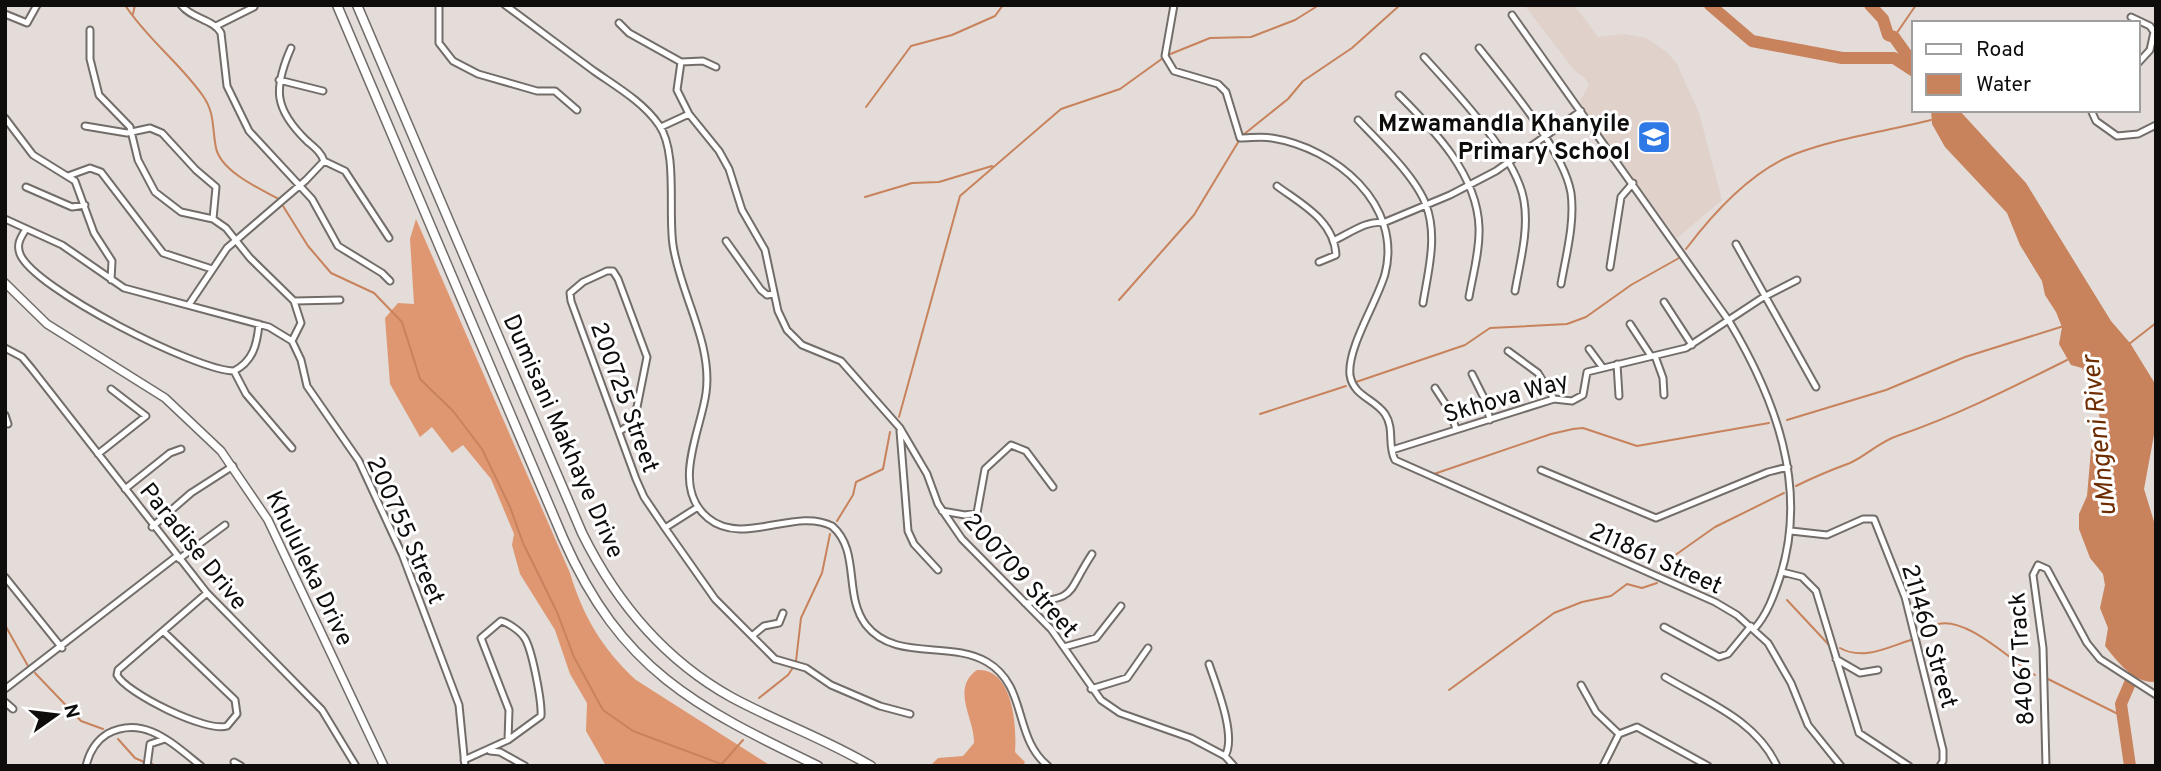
<svg xmlns="http://www.w3.org/2000/svg" width="2161" height="771" viewBox="0 0 2161 771" font-family="Overpass,sans-serif">
	<style>
		.built { fill: #e0d1ca }
		.forest { fill: #df9771 }
		.water { fill: #c8825c }
		.lines { fill: none; stroke-linecap: round; stroke-linejoin: round }
		.stream { stroke: #c8825c; stroke-width: 2 }
		.river { stroke: #c8825c; stroke-width: 12 }
		.street-casing { stroke: #736d6a; stroke-width: 9 }
		.secondary-casing { stroke: #736d6a; stroke-width: 10 }
		.primary-casing { stroke: #736d6a; stroke-width: 11 }
		.street { stroke: #fff; stroke-width: 5 }
		.secondary { stroke: #fff; stroke-width: 7 }
		.primary { stroke: #fff; stroke-width: 8 }
		.labels { text-anchor: middle; stroke-width: 6; stroke-linejoin: round; paint-order: stroke }
		.poi-label { font-size: 24px; font-weight: bold; fill: #0f0d0c; stroke: #fff; text-anchor: end }
		.street-label { font-size: 24px; fill: #0f0d0c; stroke: #fff }
		.water-label { font-size: 26px; font-style: italic; fill: #6e2d00; stroke: #fff }
	</style>
	<rect width="100%" height="100%" fill="#e3dcd9"/>
	<path class="built" d="M1574,5l24,32 26,-3 22,4 18,12 12,12 23,51 23,87 -45,38 -98,-135 10,-18 -4,-7 -10,-7 -50,-65z"/>
	<path class="forest" d="M416,219l154,354c13,43 32,76 66,107l135,86h-165l-20,-35 1,-28 -17,-29 -15,-44 -35,-56 -8,-29 2,-11 -15,-36 -8,-19 -28,-34 -11,8 -20,-26 -12,10 -30,-53 -5,-66 13,-15 16,1 -4,-65z
		M977,670c36,-3 40,57 38,82l10,10 -2,4h-93l8,-8 25,-2 11,-13c1,-24 -24,-54 3,-73z"/>
	<path class="water" d="M1931,110h28l67,73 85,138 19,22 24,39 2,42 -12,65 12,39 -1,154c-22,1 -38,-21 -50,-36l3,-18 -8,-20 5,-23 -2,-11 -13,-16 -11,-29v-15l8,-18 4,-46 9,-30 -5,-28 -13,-24 -11,-3 -12,-21 3,-17 -6,-15 -11,-17 -3,-14 -22,-36 -13,-32 -62,-66 -13,-23z"/>
	<g class="lines">
		<path class="stream" d="M125,5c22,34 55,58 78,91 12,17 9,32 13,52 5,23 42,40 61,50
			M133,14l2,-9
			M1894,37l22,-32
			M1168,55l42,-17 41,-1 44,-17 24,-15
			M866,107l45,-61 41,-11 43,-19 8,-11
			M1243,135l45,-36 15,-18 49,-33 48,-43
			M865,197l47,-14 27,-1 53,-16
			M283,206l25,40 23,27 43,20 28,29 18,57 33,32 29,38 28,58 13,36 34,69 17,45 29,53 30,21 88,33
			M1686,249c28,-37 65,-78 109,-95 41,-16 93,-23 136,-34
			M1119,300l75,-85 46,-76
			M2129,344l27,-21
			M1356,382l109,-37 25,-17 77,-4 19,-7 45,-32 48,-27
			M1260,414l86,-28
			M899,417l61,-221 101,-87 59,-20 43,-31
			M1787,420l99,-30 79,-33 99,-31
			M1434,474l117,-40 22,-5 10,-1 54,18 132,-23
			M1796,486c18,-9 35,-16 54,-23 16,-7 29,-21 47,-27 59,-20 114,-48 170,-76
			M837,521l16,-26 3,-13 27,-13 7,-37
			M1660,571l4,-8 51,-36 69,-34
			M1787,600l42,45
			M5,625l23,41
			M1919,635c6,-4 12,-10 19,-11 30,-7 73,37 97,51
			M1840,648c23,13 48,-1 71,-8
			M796,661l5,-43 21,-45 8,-39
			M35,673l46,48 22,8
			M2048,679l76,38
			M1449,690l105,-77 28,-11 29,-6 16,-12 15,4 15,-5
			M759,698l29,-23 6,-9
			M118,739l17,19 9,4
			M151,763l4,3
			M720,766l23,-26"/>
		<path class="river" d="M1710,5l42,36 90,17h52l20,13
			M1870,5l13,14 5,16 6,2 20,28
			M2130,766l-9,-62 15,-35"/>
		<g class="street-casing">
			<path id="street" d="M181,5c11,14 32,14 40,28l6,53 22,45 63,68 26,47 44,27 8,8
				M439,5v38l14,18 25,13 59,17h18l22,19
				M505,5c30,22 59,44 89,66 23,16 49,31 65,54 19,27 9,87 14,120 7,49 40,98 33,148 -5,38 -36,94 2,125 35,29 87,-11 124,8 29,25 11,69 34,99 29,37 84,15 121,37 41,24 26,76 61,104
				M1174,5l-9,51 9,15 44,13 8,8 14,46c11,0 22,-2 32,0 63,10 131,66 113,136 -8,28 -38,74 -35,101 3,21 25,24 35,39 10,15 2,31 10,46l320,142 22,13 31,28 23,40 17,42 33,41
				M5,14l22,9 10,-18
				M1512,15l217,306c46,77 80,166 51,256 -6,18 -13,38 -26,52
				M2131,17l19,9 4,6 -4,18 -12,13
				M619,23l10,10 52,29
				M216,26l38,-19
				M90,30v29l9,36 31,32 8,33 17,32 26,20 32,7 13,9 24,30 44,43 7,22 -9,18
				M1479,48c27,34 85,103 92,145 4,30 -5,62 -10,91
				M1424,57c30,33 93,99 100,144 5,29 -4,61 -9,90
				M279,80l44,11
				M1399,95c35,35 78,79 80,132 1,23 -6,47 -10,70
				M2091,110l5,11 21,15 21,-2 18,-9
				M689,114l-12,-24 4,-28 22,-1 13,6
				M5,118l28,37 42,26 19,52 18,28 -1,19
				M1358,120c21,22 58,57 68,85 12,31 2,67 -3,98
				M85,126l42,7 23,-5 12,5 34,37 20,17 -3,32
				M661,127l28,-13 30,37 10,18 13,41 23,40 13,61 9,19 15,15 39,16 59,67 27,46 11,30 24,35 89,90 50,71 19,13 71,25 34,18 9,10
				M324,161l21,10 44,67
				M68,176l22,-8 11,4 62,81 49,16
				M1277,186c24,18 57,34 59,69l-17,7
				M26,187l46,20 13,-2
				M5,219l57,26 62,43 145,39 23,14 9,19 6,26 52,75 43,93 57,151 6,61
				M26,229c-5,8 -10,15 -6,25 14,35 177,117 214,117 19,-10 23,-26 25,-47
				M726,241l35,49 6,5 7,-1
				M1333,241c14,-6 35,-22 50,-18l67,-28 46,-24 85,-60
				M1736,244l80,143
				M1610,267l11,-70 12,-14
				M294,301l46,-1
				M1664,302l28,43
				M190,303l37,-55 79,-68 18,-19c-3,-9 -10,-14 -17,-20 -33,-32 -34,-52 -16,-93
				M1630,324l21,32
				M5,348l17,9 10,12 175,224 115,117 34,56
				M1589,349l14,19
				M1508,351l30,22 16,26
				M1655,356l8,22 1,17
				M1617,364l2,32
				M234,371l12,23 46,54
				M1472,374l13,26 5,20
				M1435,388l15,23 6,18
				M5,415l3,9
				M620,431l14,-9 13,-65 -29,-78 -5,-8h-6l-24,11 -13,11 1,8 65,178 8,18 21,31 33,-21
				M900,431l8,100 6,13 24,26
				M1392,450l162,-51 18,2 11,-6 4,-23 99,-24 76,-50 35,-18
				M98,454l48,-38 -35,-27
				M1541,470l115,48 112,-46 20,-5
				M125,489l45,-36 11,-4
				M942,511l23,4 12,-2 8,-44 26,-24 15,6 27,36
				M152,527l39,-34 42,-27
				M665,528l50,71 60,60 31,9 25,17 49,21 30,8
				M1791,531l36,4 36,-16h11l31,78 38,153v11l-3,5
				M179,559l46,-34
				M1782,572l20,5 14,14 43,142 50,33
				M5,577l57,71
				M1025,603c54,-5 40,-8 67,-49
				M1664,627l55,30 9,-3 23,-28
				M164,632l71,68 2,14 -10,12c-20,7 -101,-33 -110,-51l1,-5 89,-77
				M752,636l12,-10 15,-3 4,-10
				M1064,647l32,-9 25,-32
				M1836,659l24,14 18,-3
				M1209,664c7,21 28,72 16,92
				M1665,677c42,25 91,43 112,89
				M1581,685l15,27 23,22
				M5,689l172,-133
				M1091,689l36,-11 21,-30
				M5,702l8,7
				M490,751l10,1 25,14
				M464,760l44,-20 33,-24c1,-14 -9,-68 -17,-79 -4,-6 -17,-15 -23,-16l-20,17 28,72 -1,30
				M234,762l7,4
				M86,766c3,-13 10,-25 21,-32 37,-20 66,10 94,32
				M147,766l3,-22 15,-5
				M1603,766l16,-32 18,-7 71,39
				M2046,766l-3,-118 -10,-73 5,-10 9,4 40,74 13,16 56,36"/>
		</g>
		<g class="secondary-casing">
			<path id="secondary" d="M5,283l42,41 118,74 56,53 47,69 116,246"/>
		</g>
		<g class="primary-casing">
			<path id="primary" d="M337,5l226,533c58,132 132,169 255,228
				M357,5l225,528c34,69 81,126 149,164 46,25 95,42 140,69"/>
		</g>
		<use href="#street" class="street"/>
		<use href="#secondary" class="secondary"/>
		<use href="#primary" class="primary"/>
	</g>
	<defs>
		<g id="school-square" transform="scale(1.75)"><rect x="-9" y="-9" width="18" height="18" rx="4" fill="#2f79e6" stroke="#fff"/><path d="M0-5L7-2L0 1L-7-2ZM-4 1L0 2.5L4 1V4Q0 6-4 4Z" fill="#fff"/></g>
	</defs>
	<g fill-rule="evenodd">
		<use href="#school-square" x="1654" y="137"/>
	</g>
	<g class="labels">
		<g class="poi-label">
			<text x="1630" y="131">Mzwamandla Khanyile<tspan x="1630" dy="28">Primary School</tspan></text>
		</g>
		<g class="street-label">
			<text transform="translate(625 397) rotate(70)" y="8">200725 Street</text>
			<text transform="translate(1506 397) rotate(-16)" y="8">Skhova Way</text>
			<text transform="translate(564 436) rotate(66)" y="8">Dumisani Makhaye Drive</text>
			<text transform="translate(406 530) rotate(66)" y="8">200755 Street</text>
			<text transform="translate(194 546) rotate(51)" y="8">Paradise Drive</text>
			<text transform="translate(1656 558) rotate(24)" y="8">211861 Street</text>
			<text transform="translate(310 568) rotate(64)" y="8">Khululeka Drive</text>
			<text transform="translate(1021 575) rotate(48)" y="8">200709 Street</text>
			<text transform="translate(1930 636) rotate(74)" y="8">211460 Street</text>
			<text transform="translate(2021 659) rotate(-94)" y="8">84067 Track</text>
		</g>
		<g class="water-label">
			<text transform="translate(2098 436) rotate(-96)" y="9">uMngeni River</text>
		</g>
	</g>
	<rect width="2161" height="771" fill="none" stroke="#0f0d0c" stroke-width="14"/>
	<rect x="1912" y="21" width="228" height="91" fill="#ffffff" stroke="#9f9e9e" stroke-width="2"/>
	<rect x="1926" y="44" width="35" height="10" fill="#ffffff" stroke="#9f9e9e" stroke-width="2"/>
	<text x="1976" y="56" font-size="21" fill="#0f0d0c">Road</text>
	<rect x="1926" y="74" width="35" height="21" fill="#c8825c" stroke="#9f9e9e" stroke-width="2"/>
	<text x="1976" y="91" font-size="21" fill="#0f0d0c">Water</text>
	<g transform="translate(56 715) rotate(76)" stroke="#ffffff" stroke-width="5" paint-order="stroke">
	<path d="M0-5L12 26L0 18L-12 26Z" fill="#0f0d0c"/>
	<text y="-10" font-size="19" font-weight="bold" text-anchor="middle" fill="#0f0d0c">N</text>
	</g>
</svg>
